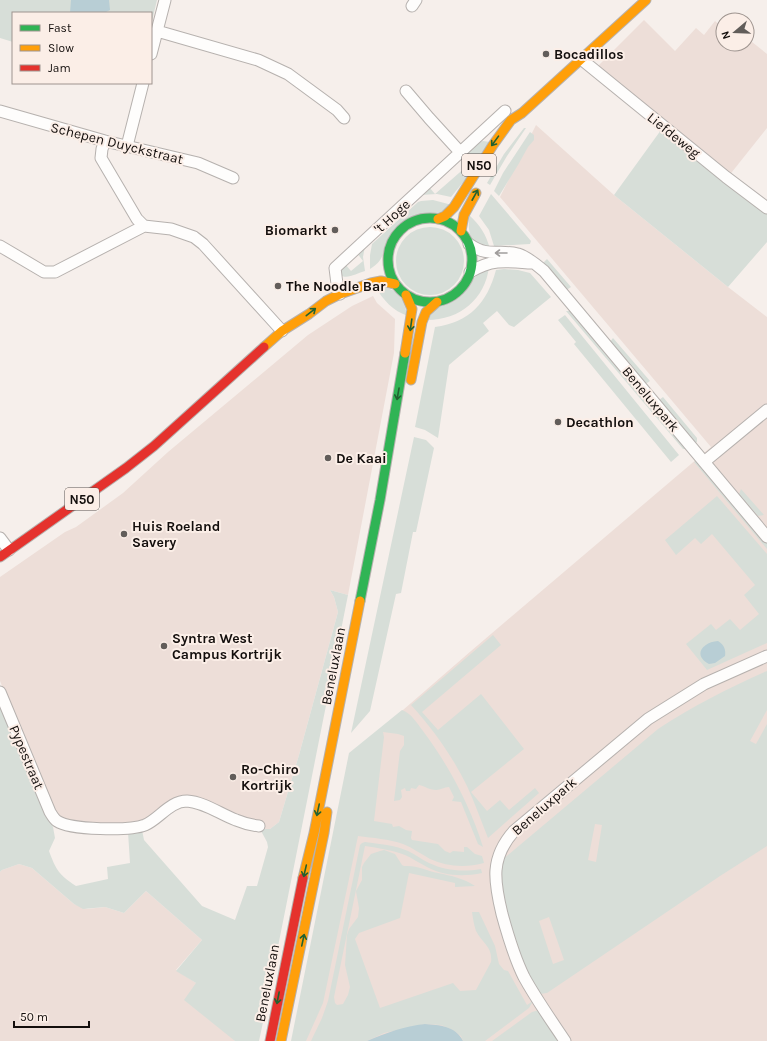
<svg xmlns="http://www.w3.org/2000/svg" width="767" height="1041" viewBox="0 0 767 1041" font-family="Karla,sans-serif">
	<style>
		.built { fill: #edded8 }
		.green { fill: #d7ded8; fill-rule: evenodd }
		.water { fill: #b8ced5 }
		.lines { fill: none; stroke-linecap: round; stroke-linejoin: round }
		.street-casing { stroke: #b6b1ae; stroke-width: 13 }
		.fast-casing { stroke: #b6b1ae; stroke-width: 11 }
		.slow-casing { stroke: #b6b1ae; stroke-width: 11 }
		.jam-casing { stroke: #b6b1ae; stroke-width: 11 }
		.street { stroke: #fefdfc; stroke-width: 11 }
		.fast { stroke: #30b455; stroke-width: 9 }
		.slow { stroke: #ff9f0a; stroke-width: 9 }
		.jam { stroke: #e5322d; stroke-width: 9 }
		.oneway { stroke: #226130 }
		.oneway2 { stroke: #a09d9c }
		.poi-dot { fill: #625d5a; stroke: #fbeee7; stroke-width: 1.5 }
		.labels { text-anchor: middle; stroke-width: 4; stroke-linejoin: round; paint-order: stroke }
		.shield { fill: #fbeee7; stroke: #59514e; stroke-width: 1 }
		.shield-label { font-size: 13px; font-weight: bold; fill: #130e0c }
		.poi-label { font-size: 14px; font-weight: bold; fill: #130e0c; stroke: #fbeee7; text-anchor: start }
		.street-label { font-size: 14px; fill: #130e0c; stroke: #fbeee7 }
	</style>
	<rect width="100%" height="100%" fill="#f6efeb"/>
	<path class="built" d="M644,20l31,31 21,-23 8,7 11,-14 8,7v16h24v-6l20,16v74l-39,49 -130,-111z
		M536,125l78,70 114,92 39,30v724h-467l58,-292 113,-98 240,-204 -211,-250z
		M373,296l4,7 18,16 -1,34 -46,242 -18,-5 4,7 4,15 -39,143 -20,67 -9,7h-10l-73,-30 -47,24 -60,2 -22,-9 -12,-22 -46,-113v-104l65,-45 11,-5 47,-34 45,-41 140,-117 44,-29z
		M19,864l13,4 42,36 13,5 18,-2 19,6 22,-22 56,49 -26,30 20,13 39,58h-235v-169l2,-2z"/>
	<path class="green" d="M0,0h157l-6,25v-12h-138v29l-13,-4z
		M524,128h2l-19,28 -17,29 -3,-2 17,-29z
		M661,130l106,83v29l-39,45 -114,-92z
		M530,132l4,3v5l-6,7 -10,18 -19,31 -5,-5 9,-18z
		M483,141l7,1 -16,25 -9,-11 15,-14z
		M462,158l11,12 -22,27 -14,-3 -17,1 9,-8 6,7 32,-28 -6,-7z
		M491,194l40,47 -1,3 -36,2 -5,-16 -10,-14z
		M433,200l19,5c-4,2 -9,7 -13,8 -5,1 -11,0 -16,1 -10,1 -20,7 -27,14 -14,14 -7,30 -26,41v-14l2,-11 46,-42 3,-1z
		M469,215c11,10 17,19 21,34 -21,-3 -22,-17 -21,-34z
		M396 261a34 34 0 1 1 68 0a34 34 0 1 1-68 0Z
		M365,246l-2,11 2,14c-8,2 -18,9 -25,4v-6l5,-5 6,7 12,-10 -6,-8z
		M547,259l24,28 -3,2h-3l-22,-26z
		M489,267c-4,32 -29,53 -62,53l10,-13 15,-5 6,-4 5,-5 16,-21z
		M504,269l14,1 12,3 21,24 -37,30 -5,-2 -12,-14 -14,12 6,8 -40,34 -11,73 -13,-8 -10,-3 20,-100c35,-5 52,-24 61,-57z
		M375,286c25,3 26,9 33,30 -15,-5 -25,-16 -33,-30z
		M566,311h5l117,138h-5z
		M565,315l114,140 -8,7 -97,-118 2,-2 -18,-22z
		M613,338l37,43 -3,2h-3l-34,-41z
		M663,397l34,41v4l-2,1 -36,-43z
		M414,437l12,3 8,8 -18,84h-3l-12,61 -5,1 -26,117 -19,22z
		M697,460l70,83v6l-73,-87z
		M741,489l23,26 -6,1 -19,-22z
		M717,496l50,58v89l-60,27 -21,-26 25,-20 5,6 14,-11 10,11 19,-16 -15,-19 11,-10 -43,-51 -11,10 -6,-6 -19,17 -11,-15z
		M330,590l18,5 -86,432 -3,14h-24l-51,-41 12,-17 -20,-12 26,-31 -56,-49 -22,22 -19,-6 -22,2 -9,-5 -42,-36 -13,-4 -17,6 -2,2v-170l53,125 2,11 -6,13c7,19 10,24 27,35l32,-7 -1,-12 23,-4 -2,-31 14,-2 2,10 58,66 33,14 12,-34h10l11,-39 -1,-5 -7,-13h10l9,-7 20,-67 39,-143 -4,-15z
		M493,635l8,10 -79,67 16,18 43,-36 43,55 -53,43 16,19 13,-11 9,10 26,-22 4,5 -51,45c-7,-17 -13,-35 -21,-52 -14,-29 -34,-57 -56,-81z
		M767,671v39l-17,31 6,3 11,-20v122l-47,30 -173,117 -7,1 -10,-16 -9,-20 -9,-23 -12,-49 2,-26 156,-131c35,-23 71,-41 109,-58zM595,824l7,1 -6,37 -8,-2zM549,917l15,43 -11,4 -14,-43z
		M402,710c9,3 15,13 21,21 26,35 47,74 60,116l-5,-3 -17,-42 -9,-1 2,-4 -5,-10c-5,0 -8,3 -13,3 -7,0 -11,-4 -17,-5l-3,4 -5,-1 -1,3h-4l-1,-3 -4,2 1,7 -2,3 -6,1 6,-50 4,-6v-9l-6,-2 -15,-2 1,5 -10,84 18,3 1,3 6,-1 7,4 6,1 -1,7 1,2 26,4 7,7 5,2 3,-2 11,1v-5h3l8,7 7,2 2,7c-18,5 -37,4 -54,-4 -9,-5 -17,-11 -27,-15 -14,-5 -30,-6 -45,-8l-35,167 -17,38h-15l58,-288z
		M365,842c15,2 29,3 43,9 7,3 14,9 21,12 17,8 34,9 52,6l1,4c-19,4 -38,3 -55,-6 -8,-4 -15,-9 -22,-12 -13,-5 -27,-7 -40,-9l-31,151 1,6 2,2 6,-1 5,-9 2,-8 -5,-22 2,-30 2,-6 9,-12 1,-9 -3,-17 6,-11v-13l2,-4 7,-9 9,-3 4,-1 11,4 7,11 2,1c13,-1 23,5 34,7 14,3 25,5 37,13l-20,1v-4l-46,-10 -9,45 -41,15 -4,6 25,69 73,-25 7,8 16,-1 15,-28c2,-15 -9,-19 -15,-31 -2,-6 -3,-12 -4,-19h7l16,34 4,18 5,6 4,1 19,34 6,-4 -4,7 -44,33h-22l-2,-5 -8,-6 -12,-5 -16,-1 -41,9 -17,8h-56l11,-23 6,-17 32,-156 2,-2z
		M539,1010l21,31h-68l40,-29z"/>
	<path class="water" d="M71,0h38l1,10 -6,3h-34z
		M718,641c6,4 8,8 7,15l-10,7 -6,1c-17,-9 -6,-22 9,-23z
		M425,1024c14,1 31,2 38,17h-96c19,-8 37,-15 58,-17z"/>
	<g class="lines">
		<g class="street-casing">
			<path id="street" d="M412,6l4,-6
				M157,31l101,29 30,14 49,36 7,8
				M151,54l14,-54
				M581,59l145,118 41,31
				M406,91l23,27 31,34
				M0,111l105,30 93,22 35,15
				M105,141l-3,8 -1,9 36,61 7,7 27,3 23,8 9,7 79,87
				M127,146l16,-63
				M469,244c20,14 28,5 49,10 9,3 19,11 26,17l223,266
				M0,246l44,26h11l89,-46
				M470,272c22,-13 35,-11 60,-9
				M340,294l-3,-10 -2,-16 170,-157
				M704,462l63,-52
				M0,538l9,12
				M0,692l50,120c2,3 4,7 7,9 13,9 73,10 88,4 14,-6 25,-24 42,-24 17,1 33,13 49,19 7,3 15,5 23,6
				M565,1041c-14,-21 -29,-42 -41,-64 -10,-20 -16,-41 -22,-63 -8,-33 -12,-56 12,-83l134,-112 56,-35 63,-28"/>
		</g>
		<g class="fast-casing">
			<path id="fast" d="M388 260a42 42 0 1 1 84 0a42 42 0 1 1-84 0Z
				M360,601l20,-101 25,-147"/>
		</g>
		<g class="slow-casing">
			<path id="slow" d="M438,219l7,-3 9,-9 39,-62 18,-25 11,-7 124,-113
				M461,231l3,-16 12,-22
				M264,347l18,-16 27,-17 17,-13 14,-7 31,-11 10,-2 14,3
				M405,353l7,-44 -6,-14
				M411,380l11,-58 4,-10 11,-10
				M303,878l11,-45 46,-232
				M281,1041l43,-208 3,-21"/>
		</g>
		<g class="jam-casing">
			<path id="jam" d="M0,557l126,-89 28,-22 110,-99
				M270,1041l33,-163"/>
		</g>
		<use href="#street" class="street"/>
		<use href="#fast" class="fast"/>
		<use href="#slow" class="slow"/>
		<use href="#jam" class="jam"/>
	</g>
	<defs><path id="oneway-shaft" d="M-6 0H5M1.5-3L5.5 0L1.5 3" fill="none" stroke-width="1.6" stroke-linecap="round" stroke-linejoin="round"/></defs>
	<g class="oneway">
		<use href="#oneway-shaft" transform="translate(495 141) rotate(126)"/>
		<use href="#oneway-shaft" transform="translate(475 195) rotate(-61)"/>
		<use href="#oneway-shaft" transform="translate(311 312) rotate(-38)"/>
		<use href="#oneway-shaft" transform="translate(411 325) rotate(98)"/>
		<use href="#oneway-shaft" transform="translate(398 394) rotate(100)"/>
		<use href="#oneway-shaft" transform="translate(318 810) rotate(102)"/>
		<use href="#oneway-shaft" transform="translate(305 871) rotate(103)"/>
		<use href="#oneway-shaft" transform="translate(303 940) rotate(-78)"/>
		<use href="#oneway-shaft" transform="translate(278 998) rotate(101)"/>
	</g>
	<use class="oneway2" href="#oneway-shaft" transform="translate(501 253) rotate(-180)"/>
	<g class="poi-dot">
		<circle cx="546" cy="54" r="4"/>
		<circle cx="335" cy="230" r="4"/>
		<circle cx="278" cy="286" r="4"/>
		<circle cx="558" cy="422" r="4"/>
		<circle cx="328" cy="458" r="4"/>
		<circle cx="124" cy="534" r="4"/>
		<circle cx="164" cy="646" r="4"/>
		<circle cx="233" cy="777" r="4"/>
	</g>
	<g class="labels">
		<g class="shield">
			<rect x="462" y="154" width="34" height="22" rx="3"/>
			<rect x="65" y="488" width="34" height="22" rx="3"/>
		</g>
		<g class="shield-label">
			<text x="479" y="170">N50</text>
			<text x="82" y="504">N50</text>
		</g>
		<g class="poi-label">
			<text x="554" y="59">Bocadillos</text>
			<text x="327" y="235" text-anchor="end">Biomarkt</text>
			<text x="286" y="291">The Noodle Bar</text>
			<text x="566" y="427">Decathlon</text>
			<text x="336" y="463">De Kaai</text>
			<text x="132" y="531">Huis Roeland<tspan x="132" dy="16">Savery</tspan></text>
			<text x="172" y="643">Syntra West<tspan x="172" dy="16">Campus Kortrijk</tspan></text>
			<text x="241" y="774">Ro-Chiro<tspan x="241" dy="16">Kortrijk</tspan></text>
		</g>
		<g class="street-label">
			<text transform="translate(674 135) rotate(39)" y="5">Liefdeweg</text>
			<text transform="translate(117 143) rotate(14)" y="5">Schepen Duyckstraat</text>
			<text transform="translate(392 216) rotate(-42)" y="5">'t Hoge</text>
			<text transform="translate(651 399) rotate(50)" y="5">Beneluxpark</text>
			<text transform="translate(333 666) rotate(-79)" y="5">Beneluxlaan</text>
			<text transform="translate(27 757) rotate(67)" y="5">Pypestraat</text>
			<text transform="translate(544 806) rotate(-41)" y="5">Beneluxpark</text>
			<text transform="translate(267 983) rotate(-79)" y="5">Beneluxlaan</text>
		</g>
	</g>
	<rect x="12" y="12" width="140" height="72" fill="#fbeee7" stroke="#9e948f"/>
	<rect x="20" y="25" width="20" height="6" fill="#30b455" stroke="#9e948f"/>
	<text x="48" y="32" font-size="12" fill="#130e0c">Fast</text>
	<rect x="20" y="45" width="20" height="6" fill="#ff9f0a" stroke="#9e948f"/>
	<text x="48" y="52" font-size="12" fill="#130e0c">Slow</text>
	<rect x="20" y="65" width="20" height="6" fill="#e5322d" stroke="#9e948f"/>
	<text x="48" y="72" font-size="12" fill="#130e0c">Jam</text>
	<g transform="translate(735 32) rotate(251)"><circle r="19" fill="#fbeee7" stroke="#9e948f"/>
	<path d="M0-3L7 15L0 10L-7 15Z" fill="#625d5a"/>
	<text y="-6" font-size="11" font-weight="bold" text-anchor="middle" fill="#130e0c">N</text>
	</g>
	<path d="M14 1021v6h75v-6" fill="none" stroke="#130e0c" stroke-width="2"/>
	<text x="20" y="1021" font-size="12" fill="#130e0c" stroke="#fbeee7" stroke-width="3" paint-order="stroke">50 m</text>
</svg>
